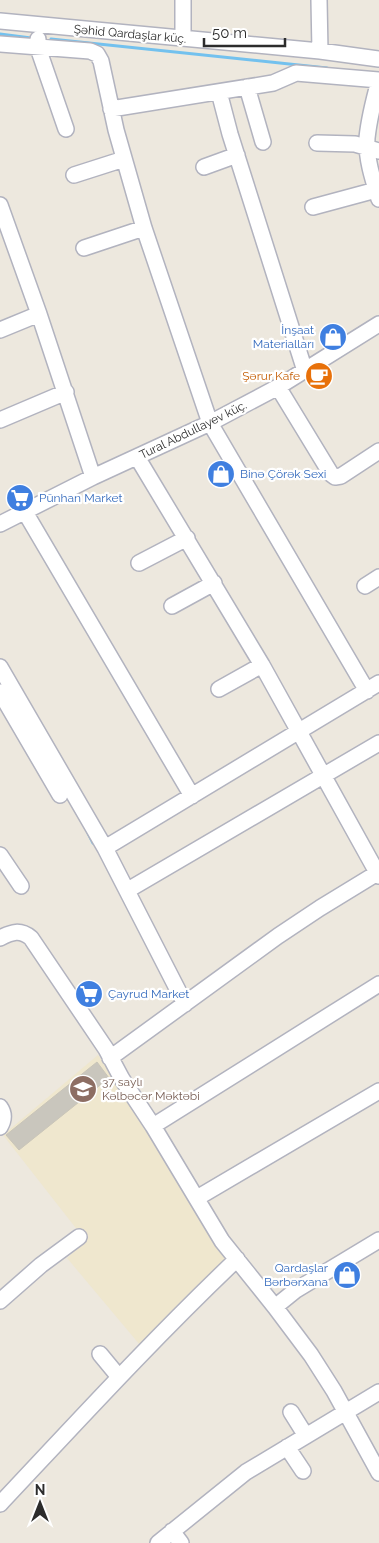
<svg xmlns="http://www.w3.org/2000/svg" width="379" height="1543" viewBox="0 0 379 1543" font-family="Raleway,sans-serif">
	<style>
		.education { fill: #efe7ce }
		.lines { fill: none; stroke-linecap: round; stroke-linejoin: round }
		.stream { stroke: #73c1ee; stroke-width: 3 }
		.building { fill: #c9c6bd; stroke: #c9c5b8 }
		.minor-casing { stroke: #b2b3bf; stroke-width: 18 }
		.minor { stroke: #fff; stroke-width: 15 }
		.labels { text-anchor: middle; stroke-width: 4.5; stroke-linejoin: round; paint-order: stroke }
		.street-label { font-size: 12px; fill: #2c2c2c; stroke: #fff }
		.shop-label { font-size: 12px; fill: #366cbe; stroke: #fff; text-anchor: start }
		.food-label { font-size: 12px; fill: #c56008; stroke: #fff; text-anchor: end }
		.education-label { font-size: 12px; fill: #785e54; stroke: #fff; text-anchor: start }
	</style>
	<rect width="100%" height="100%" fill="#ede8de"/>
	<path class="education" d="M98,1055l56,79 73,124 -87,87 -73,-87 19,-17 -83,-106z"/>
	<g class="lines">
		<path class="stream" d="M0,34l31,4
			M51,39l276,29
			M88,833l5,10"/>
	</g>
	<path class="building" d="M97,1062l12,16 -90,72 -13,-15z"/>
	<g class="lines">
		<g class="minor-casing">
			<path id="minor" d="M183,0v38
				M319,0l1,51
				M0,21l320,30 59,8
				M38,39v9l28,81
				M0,44l90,7 7,3 4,7 15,69 28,98 66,195 157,268
				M379,81c-5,18 -10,38 -12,57 -1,21 6,42 12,61
				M247,87l16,55
				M219,92l11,42 75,237
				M111,109l162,-26 23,-10 83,7
				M317,143l38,1 24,7
				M204,167l33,-12
				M74,175l50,-16
				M0,205l39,109 54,163
				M313,207l63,-17
				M84,248l60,-20
				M0,330l39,-16
				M278,387l53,87 4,3 6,-1 38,-25
				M0,420l66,-28
				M137,457l125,208 117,211
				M25,512l167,284
				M0,524l93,-47 117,-54 68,-36 101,-63
				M139,563l48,-25
				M365,586l14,-9
				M172,606l42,-23
				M0,667l105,181 80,156
				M219,689l43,-24
				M0,692l60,103
				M105,848l274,-165
				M0,855l21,31
				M128,890l251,-147
				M0,938c12,-6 20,-9 31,0l75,111 16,30 31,47 69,115 53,66 36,48 23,36 45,82
				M110,1058l168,-122 42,-28 59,-36
				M0,1107c5,7 4,13 0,20
				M153,1126l226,-142
				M197,1198l182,-107
				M0,1301l41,-36 38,-28
				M275,1307l21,-17 83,-50
				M100,1354l19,23
				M291,1412l15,24
				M287,1447l16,24
				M0,1504c78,-83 154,-166 237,-245
				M172,1531l9,12
				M158,1543l88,-71 133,-80"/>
		</g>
		<use href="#minor" class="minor"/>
	</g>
	<defs>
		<g id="shop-disc" transform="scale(1.4375)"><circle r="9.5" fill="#3f7fe0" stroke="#fff"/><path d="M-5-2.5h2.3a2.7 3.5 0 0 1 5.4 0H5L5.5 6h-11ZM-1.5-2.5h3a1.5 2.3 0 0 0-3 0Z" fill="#fff"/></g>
		<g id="cafe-disc" transform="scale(1.4375)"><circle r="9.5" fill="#e8710a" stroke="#fff"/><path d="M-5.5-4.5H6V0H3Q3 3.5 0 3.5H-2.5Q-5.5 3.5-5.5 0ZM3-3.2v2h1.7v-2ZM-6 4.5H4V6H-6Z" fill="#fff"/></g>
		<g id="supermarket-disc" transform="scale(1.4375)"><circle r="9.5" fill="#3f7fe0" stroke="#fff"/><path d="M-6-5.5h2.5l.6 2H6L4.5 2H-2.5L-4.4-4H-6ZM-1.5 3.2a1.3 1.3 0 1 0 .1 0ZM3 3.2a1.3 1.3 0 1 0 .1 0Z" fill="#fff"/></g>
		<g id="school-disc" transform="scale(1.4375)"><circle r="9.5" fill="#8d6e63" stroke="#fff"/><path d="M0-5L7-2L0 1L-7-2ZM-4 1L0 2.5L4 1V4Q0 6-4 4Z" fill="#fff"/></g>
	</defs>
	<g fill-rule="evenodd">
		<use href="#shop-disc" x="333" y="337"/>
		<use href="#cafe-disc" x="319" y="376"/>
		<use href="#shop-disc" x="221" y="474"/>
		<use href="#supermarket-disc" x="20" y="498"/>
		<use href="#supermarket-disc" x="89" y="994"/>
		<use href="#school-disc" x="83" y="1089"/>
		<use href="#shop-disc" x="347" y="1275"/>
	</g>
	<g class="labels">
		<g class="street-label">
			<text transform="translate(130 34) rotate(5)" y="4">Şəhid Qardaşlar küç.</text>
			<text transform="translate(193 430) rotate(-26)" y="4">Tural Abdullayev küç.</text>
		</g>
		<g class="shop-label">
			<text x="314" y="334" text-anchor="end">İnşaat<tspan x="314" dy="14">Materialları</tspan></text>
			<text x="240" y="478">Binə Çörək Sexi</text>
			<text x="39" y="502">Pünhan Market</text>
			<text x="108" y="998">Çayrud Market</text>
			<text x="328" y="1272" text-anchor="end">Qardaşlar<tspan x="328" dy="14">Bərbərxana</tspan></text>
		</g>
		<g class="food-label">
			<text x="300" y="380">Şərur Kafe</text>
		</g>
		<g class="education-label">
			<text x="102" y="1086">37 saylı<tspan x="102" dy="14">Kəlbəcər Məktəbi</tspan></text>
		</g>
	</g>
	<g transform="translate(40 1503)" stroke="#ffffff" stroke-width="4" paint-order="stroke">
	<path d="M0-4L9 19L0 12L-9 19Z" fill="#2c2c2c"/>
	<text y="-8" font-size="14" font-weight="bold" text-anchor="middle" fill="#2c2c2c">N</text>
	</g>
	<path d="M204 38v8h81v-8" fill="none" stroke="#2c2c2c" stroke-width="2.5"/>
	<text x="212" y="38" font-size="15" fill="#2c2c2c" stroke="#ffffff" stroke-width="4" paint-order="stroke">50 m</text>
</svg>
